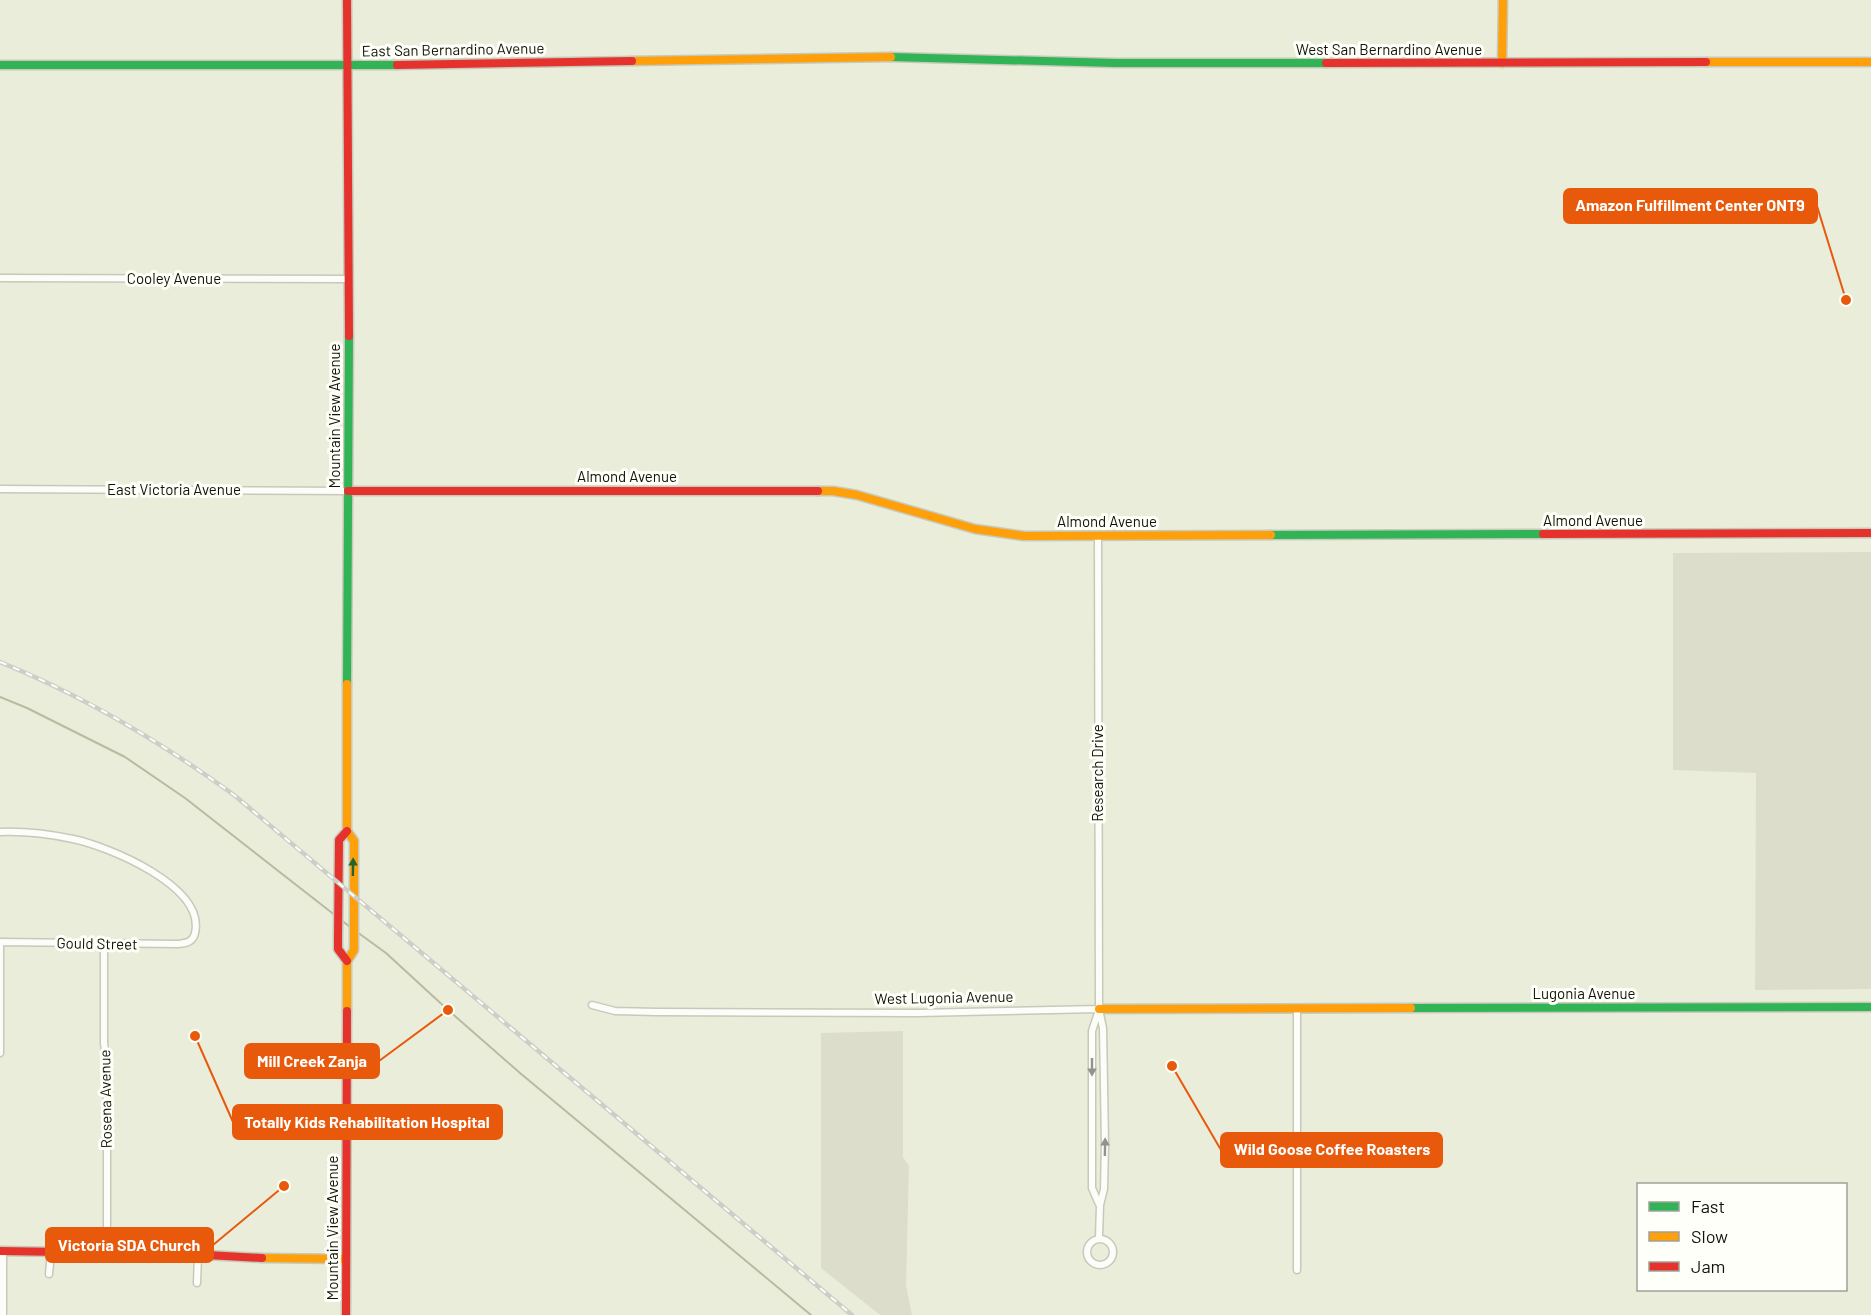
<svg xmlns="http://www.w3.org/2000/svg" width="1871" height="1315" viewBox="0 0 1871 1315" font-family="Barlow,sans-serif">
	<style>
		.green { fill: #dcdecb }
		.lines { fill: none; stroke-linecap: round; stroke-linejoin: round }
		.stream { stroke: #b8bba0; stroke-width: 2 }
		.street-casing { stroke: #c7c9ba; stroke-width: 9 }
		.fast-casing { stroke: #c7c9ba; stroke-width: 11 }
		.slow-casing { stroke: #c7c9ba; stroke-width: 11 }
		.jam-casing { stroke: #c7c9ba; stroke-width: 11 }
		.street { stroke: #fcfcf9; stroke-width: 6 }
		.fast { stroke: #30b455; stroke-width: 8 }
		.slow { stroke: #ff9f0a; stroke-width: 8 }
		.jam { stroke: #e5322d; stroke-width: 8 }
		.rail-casing { stroke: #cdcec8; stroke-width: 4.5 }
		.rail { stroke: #fefff8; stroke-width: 2; stroke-dasharray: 7; stroke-linecap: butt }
		.oneway { fill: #21642e }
		.oneway2 { fill: #93938d }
		.labels { text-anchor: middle; stroke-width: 6; stroke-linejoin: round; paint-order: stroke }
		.street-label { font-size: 15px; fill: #121308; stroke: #fefff8 }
		.leader { fill: none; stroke: #e8590c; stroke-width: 2 }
		.callout-dot { fill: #e8590c; stroke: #fefff8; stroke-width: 2 }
		.callout { fill: #e8590c; stroke: #e8590c; stroke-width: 2 }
		.callout-label { font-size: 16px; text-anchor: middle; font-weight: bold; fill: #fff }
	</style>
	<rect width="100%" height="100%" fill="#eaedda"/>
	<path class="green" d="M1871,552v437l-116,1 1,-217 -83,-3v-217z
		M903,1031v126l6,9 -3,119 6,30h-32l-59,-47v-235z"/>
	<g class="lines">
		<path class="stream" d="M0,697l27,11 98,49 60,41 151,118
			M340,919l10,8
			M357,932l29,21 62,57 72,63 291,242"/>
		<g class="street-casing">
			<path id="street" d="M0,278l348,1
				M0,489l348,2
				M1098,536l1,473 4,19 2,116 -1,45 -4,16 -1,33
				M0,832c24,-1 49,2 73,7 34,7 133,47 122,94 -2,9 -8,10 -17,11l-178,-2
				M104,944v99l3,22v189
				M592,1005l23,6 42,1 261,1 181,-4
				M1297,1009v261
				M1099,1010l-7,21v157l7,16
				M0,1053v-111
				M1087 1252a13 13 0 1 1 26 0a13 13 0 1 1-26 0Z
				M3,1251v64
				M49,1274l2,-22
				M197,1283l1,-28"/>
		</g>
		<g class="fast-casing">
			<path id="fast" d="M891,57l224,6h211
				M0,65h397
				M1271,535l272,-1
				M347,684l2,-348
				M1411,1008l460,-1"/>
		</g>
		<g class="slow-casing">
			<path id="slow" d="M632,61l259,-4
				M1706,62h165
				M1502,63l1,-63
				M818,491h15l24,4 118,34 49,7 247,-1
				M1099,1009l312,-1
				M347,1011v-50l7,-11v-109l-7,-10v-147
				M262,1258l84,1"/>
		</g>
		<g class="jam-casing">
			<path id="jam" d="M347,0l2,336
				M1326,63l380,-1
				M397,65l235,-4
				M348,491h470
				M1543,534l328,-1
				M347,831l-8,9 -1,97v12l9,12
				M0,1251l189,3 73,4
				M346,1315l1,-304"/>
		</g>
		<use href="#street" class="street"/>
		<use href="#fast" class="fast"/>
		<use href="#slow" class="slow"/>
		<use href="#jam" class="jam"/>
		<g class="rail-casing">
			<path id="rail" d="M0,662c84,34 161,80 234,133l618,520"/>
		</g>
		<use href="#rail" class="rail"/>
	</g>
	<defs><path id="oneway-solid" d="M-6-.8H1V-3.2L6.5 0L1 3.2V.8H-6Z" transform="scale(1.5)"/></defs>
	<use class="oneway" href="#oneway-solid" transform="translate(353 867) rotate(-89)"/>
	<g class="oneway2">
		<use href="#oneway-solid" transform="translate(1092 1067) rotate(90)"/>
		<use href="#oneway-solid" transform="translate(1105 1147) rotate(-89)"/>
	</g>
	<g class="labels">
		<g class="street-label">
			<text transform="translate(453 50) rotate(-1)" y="5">East San Bernardino Avenue</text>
			<text x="1389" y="55">West San Bernardino Avenue</text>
			<text x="174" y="284">Cooley Avenue</text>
			<text transform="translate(335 416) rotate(-90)" y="5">Mountain View Avenue</text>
			<text x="627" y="482">Almond Avenue</text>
			<text x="174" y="495">East Victoria Avenue</text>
			<text x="1593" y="526">Almond Avenue</text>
			<text x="1107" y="527">Almond Avenue</text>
			<text transform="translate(1098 773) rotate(-90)" y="5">Research Drive</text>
			<text transform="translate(97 944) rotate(1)" y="5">Gould Street</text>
			<text x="1584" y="999">Lugonia Avenue</text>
			<text transform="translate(944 998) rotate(-1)" y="5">West Lugonia Avenue</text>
			<text transform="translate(106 1099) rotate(-91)" y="5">Rosena Avenue</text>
			<text transform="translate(333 1228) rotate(-90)" y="5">Mountain View Avenue</text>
		</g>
	</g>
	<path class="leader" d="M1846 300L1817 206M448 1010L379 1061M195 1036L233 1122M1172 1066L1221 1150M284 1186L213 1245"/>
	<g class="callout-dot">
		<circle cx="1846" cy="300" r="6"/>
		<circle cx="448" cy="1010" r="6"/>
		<circle cx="195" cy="1036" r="6"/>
		<circle cx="1172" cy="1066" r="6"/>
		<circle cx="284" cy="1186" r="6"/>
	</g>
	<g class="callout">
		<rect x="1564" y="189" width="253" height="34" rx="6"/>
		<rect x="245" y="1044" width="134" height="34" rx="6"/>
		<rect x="233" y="1105" width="269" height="34" rx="6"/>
		<rect x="1221" y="1133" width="221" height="34" rx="6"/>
		<rect x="46" y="1228" width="167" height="34" rx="6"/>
	</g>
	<g class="callout-label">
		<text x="1690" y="211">Amazon Fulfillment Center ONT9</text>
		<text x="312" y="1067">Mill Creek Zanja</text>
		<text x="367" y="1128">Totally Kids Rehabilitation Hospital</text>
		<text x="1332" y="1155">Wild Goose Coffee Roasters</text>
		<text x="129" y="1251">Victoria SDA Church</text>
	</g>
	<rect x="1637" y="1183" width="210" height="108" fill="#fefff8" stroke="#a0a198" stroke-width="1.5"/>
	<rect x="1649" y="1202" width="30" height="9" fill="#30b455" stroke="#a0a198" stroke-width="1.5"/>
	<text x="1691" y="1213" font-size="18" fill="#121308">Fast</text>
	<rect x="1649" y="1232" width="30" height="9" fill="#ff9f0a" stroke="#a0a198" stroke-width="1.5"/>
	<text x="1691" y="1243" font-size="18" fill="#121308">Slow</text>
	<rect x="1649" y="1262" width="30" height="9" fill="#e5322d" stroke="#a0a198" stroke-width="1.5"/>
	<text x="1691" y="1273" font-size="18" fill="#121308">Jam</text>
</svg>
